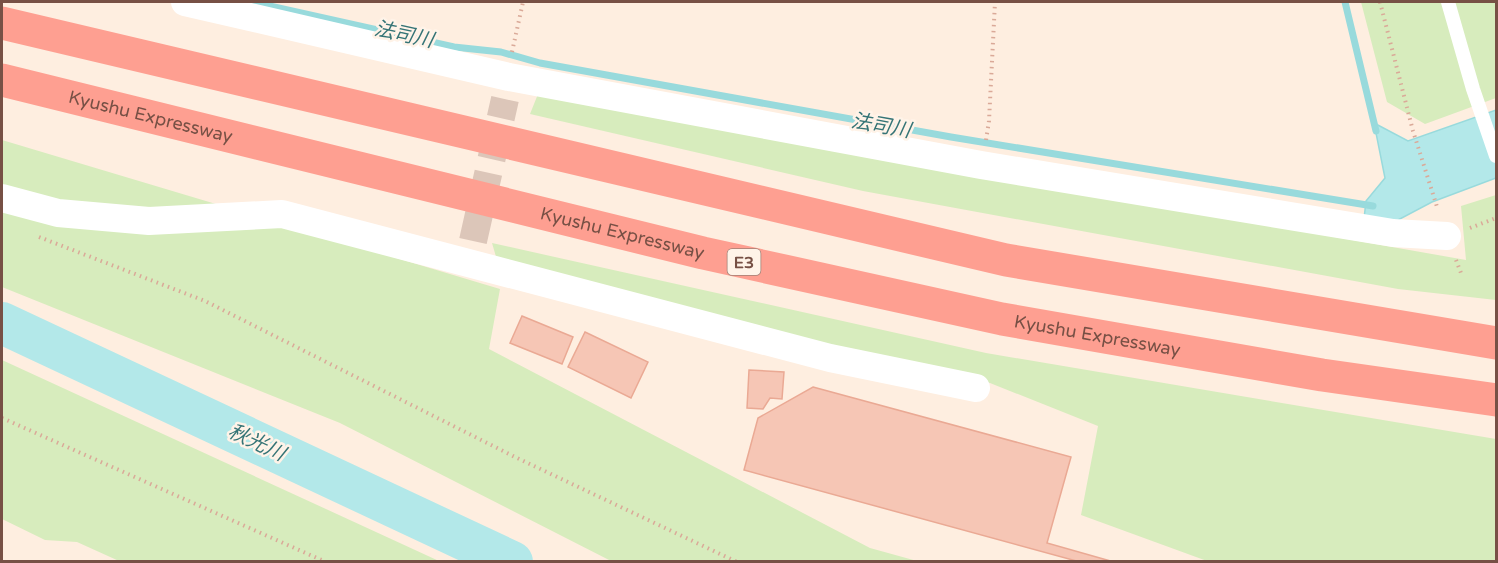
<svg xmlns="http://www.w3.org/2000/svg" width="1498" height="563" viewBox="0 0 1498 563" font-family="'Varela Round','Noto Sans JP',sans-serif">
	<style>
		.green { fill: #d7ecbd }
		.water { fill: #b3e8e9; stroke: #98dadc; stroke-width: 1.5 }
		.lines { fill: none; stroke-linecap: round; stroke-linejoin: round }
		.stream { stroke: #98dadc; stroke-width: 7 }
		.river { stroke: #b3e8e9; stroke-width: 42 }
		.building { fill: #f6c6b5; stroke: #eaa994; stroke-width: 1.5 }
		.street-tunnel { stroke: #dcc6b9; stroke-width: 28; stroke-dasharray: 28 14; stroke-linecap: butt }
		.path { stroke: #daa998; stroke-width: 4; stroke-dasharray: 1.5 4.5; stroke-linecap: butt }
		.lane { stroke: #fff; stroke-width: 14 }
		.street { stroke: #fff; stroke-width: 28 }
		.highway { stroke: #fe9f91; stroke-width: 33 }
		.labels { text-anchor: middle; stroke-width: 5; stroke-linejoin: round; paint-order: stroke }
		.shield { fill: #fff3e8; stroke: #a08176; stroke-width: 1.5 }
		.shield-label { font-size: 16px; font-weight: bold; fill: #775045 }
		.street-label { font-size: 18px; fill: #775045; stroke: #fff3e8 }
		.water-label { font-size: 20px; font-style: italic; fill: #357476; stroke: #fff3e8 }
	</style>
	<rect width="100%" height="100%" fill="#feeee0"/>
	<path class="green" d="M1361,2h135v96l-71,26 -38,-22z
		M538,94l441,80 487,86 -5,-54 35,-11v105l-98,-11 -535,-98 -333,-77z
		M2,140l498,149 -11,60 381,199 47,13h-306l-271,-138 -338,-136z
		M492,243l494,110 510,86v122h-289l-126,-46 17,-89 -108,-43 -491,-116z
		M2,360l437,201h-320l-42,-19 -32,-2 -43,-21z"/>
	<path class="water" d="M1496,110v68l-64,24 -34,18 -34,-1 2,-18 19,-23 -11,-55 34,18z"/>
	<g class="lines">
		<path class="stream" d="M252,2l202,45 47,5 39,11 411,74 422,69
			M1345,2l31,129"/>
		<path class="river" d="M2,323l510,239"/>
	</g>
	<path class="building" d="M522,316l51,21 -11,27 -52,-21z
		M585,332l63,30 -17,36 -63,-31z
		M749,370l35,2 -2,27 -12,-1 -7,11 -16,-1z
		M813,387l258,70 -24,86 67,19h-34l-336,-92 14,-52z"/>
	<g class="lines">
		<path class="street-tunnel" d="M473,241l32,-142"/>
		<path class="path" d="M1380,2l33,129 25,79
			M512,52l11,-50
			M986,140l3,-19 6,-119
			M1470,228l26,-10
			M39,237l166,64 310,156 222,105
			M1456,260l5,13
			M2,418l324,144"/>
		<path class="lane" d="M1448,2l25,87 23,67"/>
		<path class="street" d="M185,2l324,75 472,88 412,68 54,3
			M2,198l56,15 91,8 133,-7 548,144 146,30"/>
		<g class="highway">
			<path d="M2,23l1004,237 490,83"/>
			<path id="s1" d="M2,80l701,173 299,66 320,56 174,25"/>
		</g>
	</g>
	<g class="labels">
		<rect class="shield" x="727.5" y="249" width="33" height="26" rx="4.5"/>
		<g class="shield-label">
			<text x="744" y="268">E3</text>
		</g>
		<g class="street-label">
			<text dy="6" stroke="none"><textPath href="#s1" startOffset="153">Kyushu Expressway</textPath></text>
			<text dy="6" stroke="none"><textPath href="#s1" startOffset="639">Kyushu Expressway</textPath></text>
			<text dy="6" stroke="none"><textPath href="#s1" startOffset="1125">Kyushu Expressway</textPath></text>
		</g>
		<g class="water-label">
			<text transform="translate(404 34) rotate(12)" y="7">法司川</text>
			<text transform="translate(881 125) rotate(10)" y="7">法司川</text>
			<text transform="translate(257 442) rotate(25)" y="7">秋光川</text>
		</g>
	</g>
	<rect width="1498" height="563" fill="none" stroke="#775045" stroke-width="6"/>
</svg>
